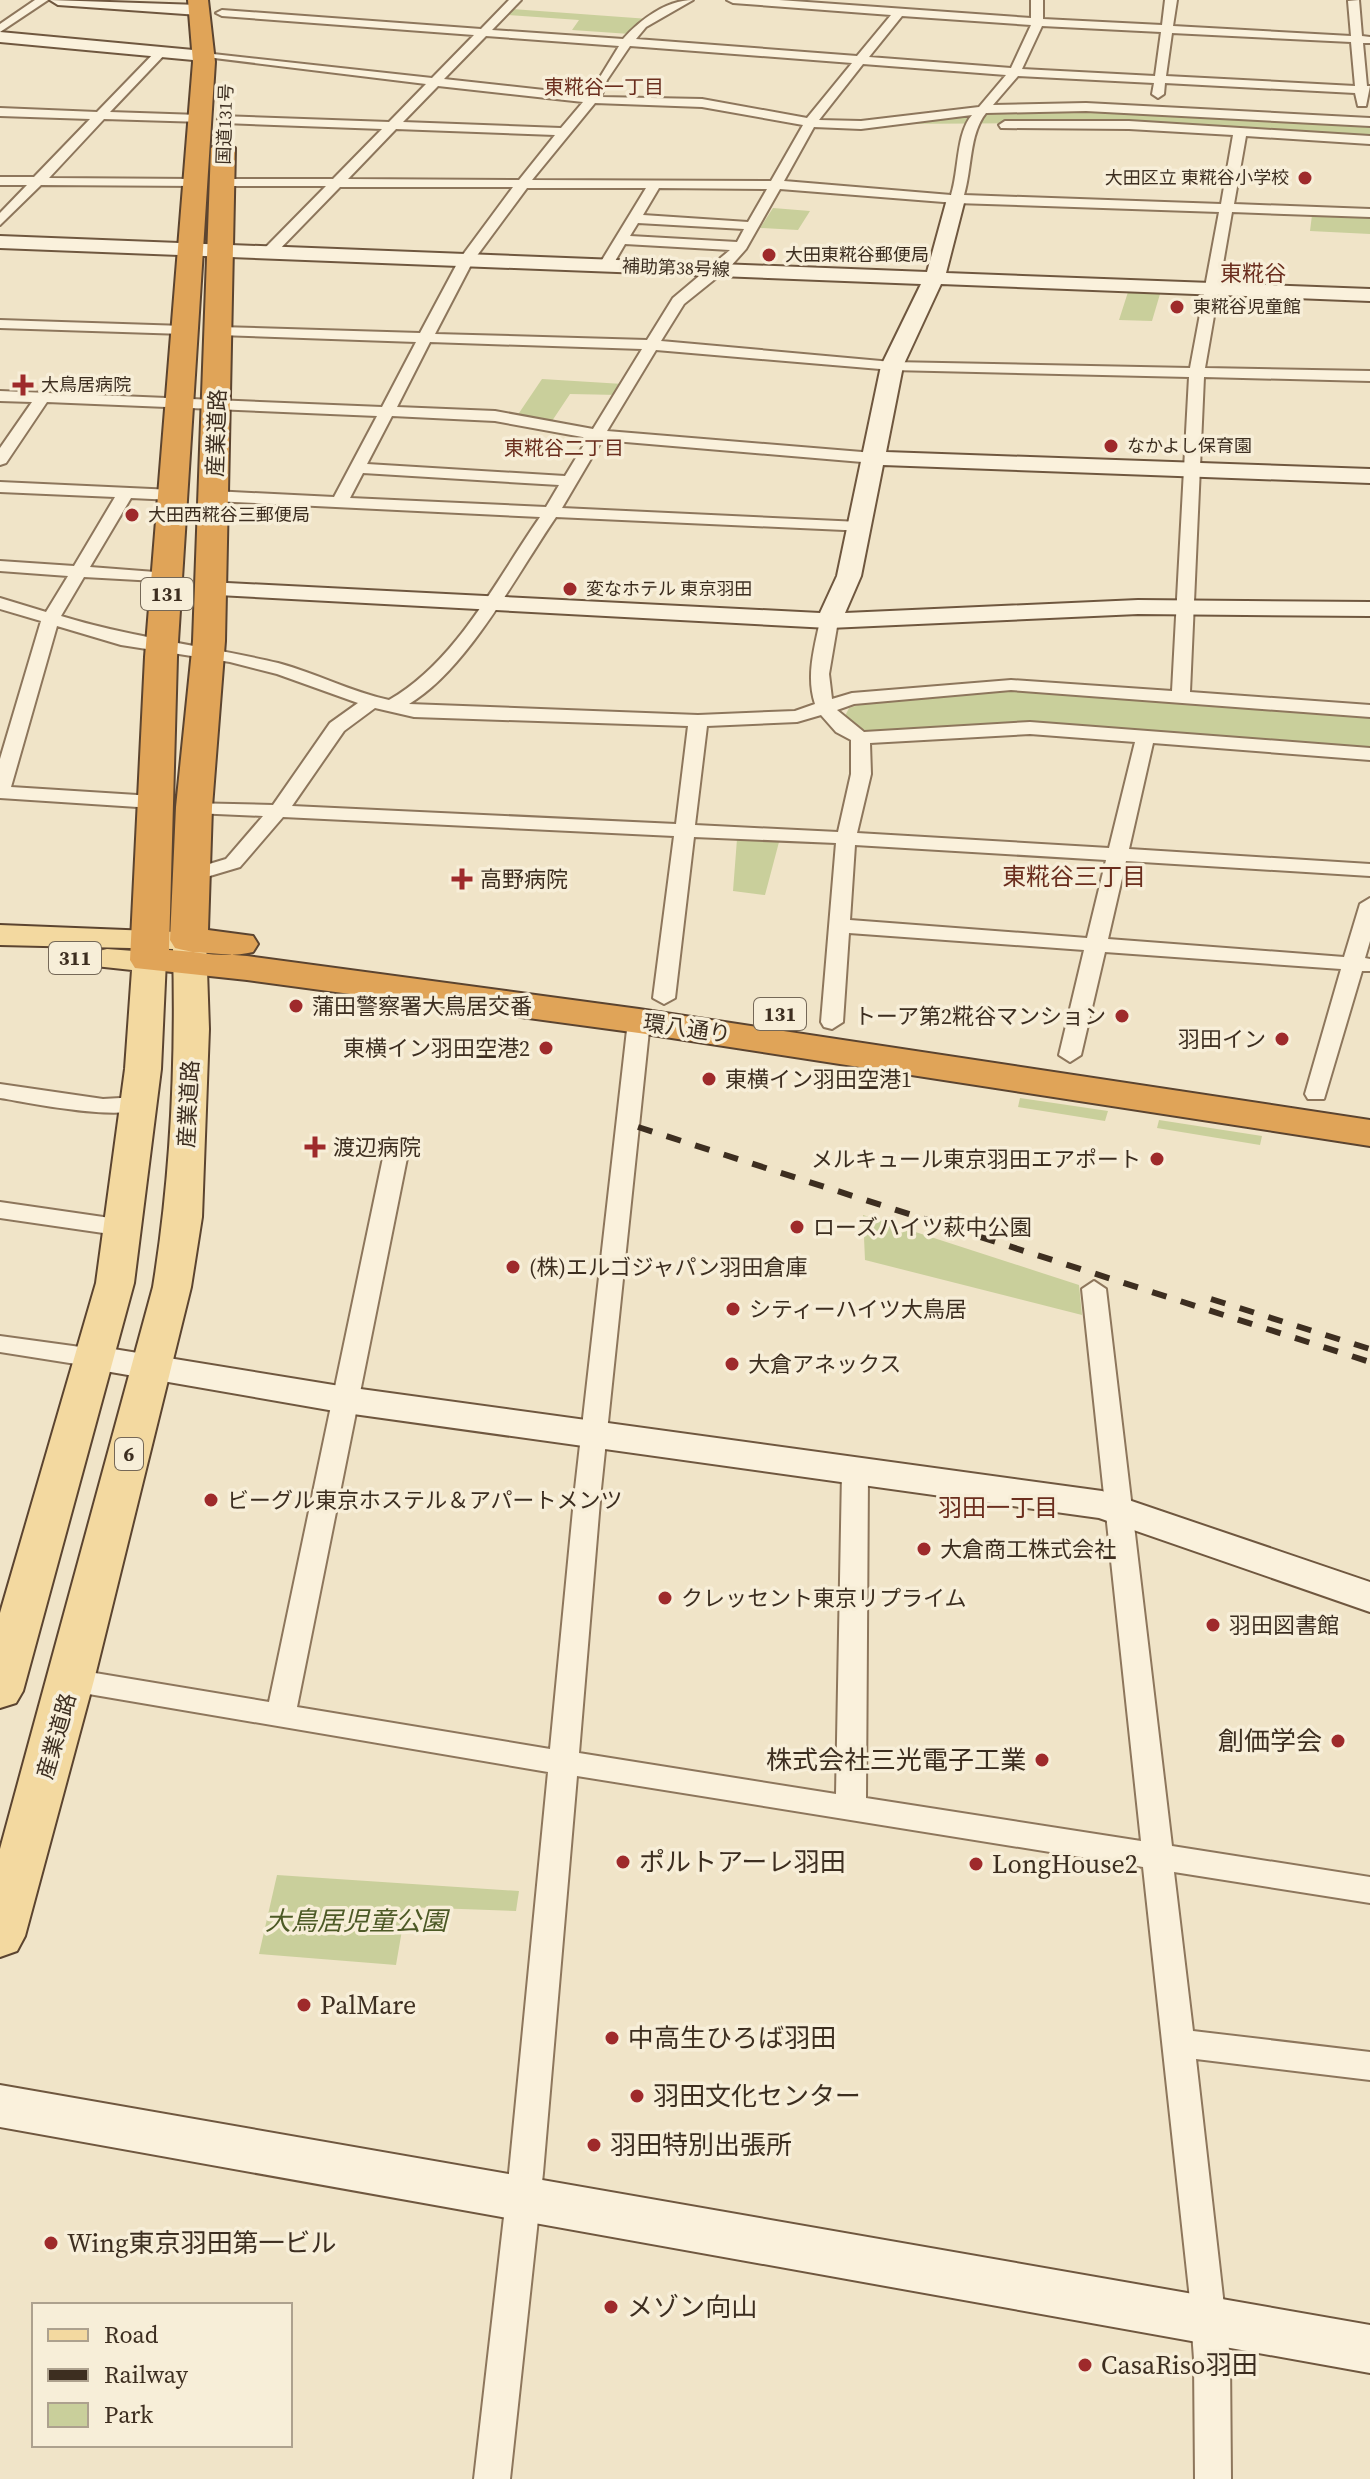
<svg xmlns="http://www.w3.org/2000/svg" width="1370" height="2479" viewBox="0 0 1370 2479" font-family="'Source Serif 4','Noto Sans JP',serif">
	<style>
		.green { fill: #c9cf9b }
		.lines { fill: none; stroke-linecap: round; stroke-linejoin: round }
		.street-casing { stroke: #8d765c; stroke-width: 4 }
		.secondary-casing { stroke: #6f573f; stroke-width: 4 }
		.primary-casing { stroke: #5b4430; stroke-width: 4 }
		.highway-casing { stroke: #5b4430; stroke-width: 4 }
		.street { fill: #faf1dc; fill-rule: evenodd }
		.secondary { fill: #faf1dc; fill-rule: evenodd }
		.primary { fill: #f3d9a0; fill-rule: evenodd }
		.highway { fill: #e0a458; fill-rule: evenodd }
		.rail { stroke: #3d2e20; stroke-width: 6; stroke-dasharray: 15 15; stroke-linecap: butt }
		.poi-dot { fill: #9e2a2b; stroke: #f7eed8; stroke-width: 3 }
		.labels { text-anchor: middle; stroke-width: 7; stroke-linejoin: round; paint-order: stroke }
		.far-street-label { font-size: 18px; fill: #3d2e20; stroke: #f7eed8 }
		.far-poi-label { font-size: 18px; fill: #3d2e20; stroke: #f7eed8; text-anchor: start }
		.far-neighbourhood-label { font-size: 20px; fill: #6b2e1e; stroke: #f7eed8 }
		.shield { fill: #f7eed8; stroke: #756857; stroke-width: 2 }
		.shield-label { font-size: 20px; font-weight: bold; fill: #3d2e20 }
		.far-quarter-label { font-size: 22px; fill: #6b2e1e; stroke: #f7eed8 }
		.street-label { font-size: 22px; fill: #3d2e20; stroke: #f7eed8 }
		.poi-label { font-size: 22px; fill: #3d2e20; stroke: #f7eed8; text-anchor: start }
		.neighbourhood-label { font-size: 24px; fill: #6b2e1e; stroke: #f7eed8 }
		.near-poi-label { font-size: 26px; fill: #3d2e20; stroke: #f7eed8; text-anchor: start }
		.near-park-label { font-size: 26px; font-style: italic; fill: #4d5a26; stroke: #f7eed8 }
	</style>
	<rect width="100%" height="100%" fill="#f0e4c8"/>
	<path class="green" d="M512,9l137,10 -19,15 -58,-4 7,-10 -72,-5z
		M1087,108l283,15v15l-303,-15 -183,1 109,-14z
		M773,208l37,3 -12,19 -38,-2z
		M1312,215l58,2v17l-60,-3z
		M1128,292l32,2 -8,27 -33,-1z
		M542,379l81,5 -4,11 -49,-1 -18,27 -35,-5z
		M1012,689l358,27v34l-323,-26 -178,7 -15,-4 -9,-11 4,-8 16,-5z
		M737,839l42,3 -14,53 -32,-4z
		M1020,1098l88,13 -3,10 -87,-14z
		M1159,1120l103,16 -2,9 -103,-17z
		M863,1215l216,70 3,30 -217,-55z
		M277,1875l242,16 -3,20 -110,-4 -10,58 -137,-11z"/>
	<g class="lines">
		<g class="street-casing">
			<path id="street" d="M35,0h13l-48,32v-8z
				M509,0h12l-29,30 131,9c17,-19 43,-39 70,-39l-47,27 -10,12 221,17 34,-41 -158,-12 -6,-3h52l252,18v-18h12v19l119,6 3,-25h12l-4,26 178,10 -3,-35 11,-1 3,36 8,1v6h-7l4,43h3l-4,20h-8l-3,-13 -190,-10 -1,11 -6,4 -6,-4 2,-11 -136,-7 -25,29 93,-2 284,15v8l-284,-15 -100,2c-17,21 -14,56 -22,82l257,9 12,-69 -104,-6 -128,-1 -2,-3 6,-4h124l241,15v8l-124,-8 -12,68 136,5v8l-138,-5 -27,156 165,3v10l-166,-4 -14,315 180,13v12l-359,-27 -157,14 -17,6 27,22 166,-10 340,26v12l-217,-17 -24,106 241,15v12l-244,-15 -18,78 236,18 16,-53 10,-6v43l-5,17 5,1v12h-8l-38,128h-16l-3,-5 36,-125 -236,-17 -24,103 -11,7 -11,-7 25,-105 -235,-17 -6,89 -11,7 -8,-2 -3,-5 15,-179 -142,-6 -19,161 -11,6 -11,-6 21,-162 -391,-19 -43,50 -47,14 -7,-2 -3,-4 3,-4 40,-12 37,-43 -69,-3 -10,-6 3,-4 86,2 57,-82 28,-20 -81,-29 -47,-12 -109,-17 -64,-19 -46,161 142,9 10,6 -10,6 -153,-10v-39l41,-138 -41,-12v-11l46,14 22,-36 -68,-5v-10l74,5 41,-69 -115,-5v-10l173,8 8,5 -8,5 -42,-2 -41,69 78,6 6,1v8l-90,-5 -23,39c72,22 145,30 217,47 38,10 73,29 111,37 68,-39 107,-120 151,-183l-327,-16 -8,-5 8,-5 121,6 43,-81 -330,-14 -41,61 -6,2v-17l32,-46 -32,-1v-10l382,16 34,-65 -197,-7 -7,-4 7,-4 201,6 39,-73 54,-73h-173l-66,68h-10v-6l62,-63h-102l-5,-1v-6h114l49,-50 -158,-6 -6,-4 2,-3 169,6 37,-38 -228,-28 6,-3 228,25 42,-43 -252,-19 -6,-3 6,-3 259,19zM902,16l129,9 -20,43 -142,-11zM1042,26l119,6 -6,44 -133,-7zM1172,33l179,9 4,44 -189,-10zM486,36l133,10 -30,49 -145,-16zM630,46l222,17 -45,55 -105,-19 -101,-2 6,-17zM863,64l143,11 -27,32 -118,14 -42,-1zM438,86l145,16 -22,26 -158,-6zM595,103l107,4 101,18 -32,56 -239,-1zM972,115c-16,18 -13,56 -21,80l-167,-14 30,-54 47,2zM396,129l159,6 -36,45 -171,-1zM527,188h119l-47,77 2,3h10l14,-24 105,6 -57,48 -26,42 -212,-6 38,-73zM659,188l108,1 -19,33 -105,-7zM780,189l176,14 263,9 -29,156 -298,-6 -231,-21 23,-37 46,-37 16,-18zM638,223l106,6 -7,13 -107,-6zM430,342l212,7 -49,80 -98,-18 -98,-4zM656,350l236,20 297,7 -17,314 -161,-11 -159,13 -20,6 -3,-25 9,-53 -9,-5 -9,5c-6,28 -14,56 -5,83l-20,7 -97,4 -289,-11c58,-34 108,-130 147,-187l310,14 2,-4 -8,-5 -298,-14 40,-68 272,23 8,-5 -8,-5 -267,-22zM392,416l103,5 93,17 -23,38 -198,-12zM363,473l196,12 -13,22 -196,-9zM375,708l39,9 274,9 -12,98 -384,-18 52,-75zM821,715l15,17 15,8v34l-13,58 -143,-7 12,-99 90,-4zM1030,734l105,8 -26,106 -252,-15 14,-59 -1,-31zM855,845l251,15 -19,78 -237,-18z
				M158,49l10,2 -58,61 89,3 6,4 -2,3 -99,-3 -55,59 146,1 5,1v6l-159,-1 -41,40v-12l27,-28h-27v-8h34l56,-58 -90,-3v-8l97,4z
				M0,320l184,6 7,4 -7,4 -184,-6z
				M639,1014l11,7 -49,468 -22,264 257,41 6,-321 4,-7h18l4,7 -2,325 275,43 -59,-552 12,-8 12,8 66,557 198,31v26l-196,-31 19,159 177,21v28l-174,-21 34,300 1,120h-36l-1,-120 -5,-69 -46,-423 -566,-91 -34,397 -33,306h-36l35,-306 39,-401 -477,-81 -10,-3 -4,-8 4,-8 10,-3 198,33 115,-549 12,-7 12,7 -111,554 253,42 25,-260 53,-468z
				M0,1084l103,15 35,-2 11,7c-16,21 -122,-2 -149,-6z
				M0,1202l124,18 12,8 -12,8 -124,-18z
				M0,1336l95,13 9,3 4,6 -4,6 -9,3 -95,-15z"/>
		</g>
		<g class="secondary-casing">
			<path id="secondary" d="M50,0l149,5 8,5 -8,5 -141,-10z
				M0,32l204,19 8,5 -8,5 -204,-19z
				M956,193l9,6 -19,74 424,16v12l-429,-17 -38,82 -17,86 484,17v14l-487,-18 -22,111 -16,37 293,-13 232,2v14l-232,-2 -309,14 -630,-34 -3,-5 12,-7 612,31 17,-37 44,-210 40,-82 -921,-36v-12l927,36 20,-73z
				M95,1346l251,41 756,104 268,91v30l-271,-94 -753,-105 -264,-46 -5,-9 5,-9z
				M0,2085l1370,240v48l-1370,-246z"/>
		</g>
		<g class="primary-casing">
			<path id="primary" d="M0,925l201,8 5,7 3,89 -7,188 -11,70 -97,393 -69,256 -8,15 -17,6v-108l153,-562c18,-111 23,-225 20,-338l-173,-4z
				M107,949l54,4 5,7 -5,109 -27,214 -111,408 -7,12 -16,5v-95l96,-330 29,-214 7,-99 -37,-4 -5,-7 5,-7z"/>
		</g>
		<g class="highway-casing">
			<path id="highway" d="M188,0h20l7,62 -38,595 -8,293 78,6 392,53 731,111v26l-731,-113 -392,-53 -112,-12 -5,-8 15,-303 48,-595z
				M223,141l12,7 -10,493 -13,166 -4,123 45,6 5,8 -5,8c-24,6 -54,2 -78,-4l-5,-8 6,-133 17,-166 18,-493z"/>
		</g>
		<use href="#street" class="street"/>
		<use href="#secondary" class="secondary"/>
		<use href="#primary" class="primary"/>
		<use href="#highway" class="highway"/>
		<path class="rail" d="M638,1127l732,235
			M1211,1299l159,50"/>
	</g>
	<g class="poi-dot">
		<circle cx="1305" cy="178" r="8"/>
		<circle cx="769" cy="255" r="8"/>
		<circle cx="1177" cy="307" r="8"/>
		<path d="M19 373h8v8h8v8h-8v8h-8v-8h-8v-8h8z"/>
		<circle cx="1111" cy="446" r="8"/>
		<circle cx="132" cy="515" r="8"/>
		<circle cx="570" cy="589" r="8"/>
		<path d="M458 867h8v8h8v8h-8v8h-8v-8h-8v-8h8z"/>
		<circle cx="296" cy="1006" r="8"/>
		<circle cx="1122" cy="1016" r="8"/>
		<circle cx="1282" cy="1039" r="8"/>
		<circle cx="546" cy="1048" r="8"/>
		<circle cx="709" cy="1079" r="8"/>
		<path d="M311 1135h8v8h8v8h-8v8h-8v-8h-8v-8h8z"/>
		<circle cx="1157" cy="1159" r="8"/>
		<circle cx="797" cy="1227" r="8"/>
		<circle cx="513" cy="1267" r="8"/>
		<circle cx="733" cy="1309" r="8"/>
		<circle cx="732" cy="1364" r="8"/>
		<circle cx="211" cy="1500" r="8"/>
		<circle cx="924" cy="1549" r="8"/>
		<circle cx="665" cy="1598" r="8"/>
		<circle cx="1213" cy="1625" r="8"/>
		<circle cx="1338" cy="1741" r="8"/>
		<circle cx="1042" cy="1760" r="8"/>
		<circle cx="623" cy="1862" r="8"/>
		<circle cx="976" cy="1864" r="8"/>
		<circle cx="304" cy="2005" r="8"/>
		<circle cx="612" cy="2038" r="8"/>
		<circle cx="637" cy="2096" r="8"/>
		<circle cx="594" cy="2145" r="8"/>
		<circle cx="51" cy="2243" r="8"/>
		<circle cx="611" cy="2307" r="8"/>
		<circle cx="1085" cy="2365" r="8"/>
	</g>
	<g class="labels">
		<g class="far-street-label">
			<text transform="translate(225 124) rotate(-88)" y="6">国道131号</text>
			<text transform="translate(676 268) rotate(2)" y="6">補助第38号線</text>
		</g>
		<g class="far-poi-label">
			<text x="1289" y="184" text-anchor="end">大田区立 東糀谷小学校</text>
			<text x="785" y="261">大田東糀谷郵便局</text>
			<text x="1193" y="313">東糀谷児童館</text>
			<text x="41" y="391">大鳥居病院</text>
			<text x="1127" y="452">なかよし保育園</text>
			<text x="148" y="521">大田西糀谷三郵便局</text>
			<text x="586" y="595">変なホテル 東京羽田</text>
		</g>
		<g class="far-neighbourhood-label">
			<text x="604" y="94">東糀谷一丁目</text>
			<text x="564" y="455">東糀谷二丁目</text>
		</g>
		<g class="shield">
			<rect x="141" y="578" width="52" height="32" rx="6"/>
			<rect x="49" y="942" width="52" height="32" rx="6"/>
			<rect x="754" y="998" width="52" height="32" rx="6"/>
			<rect x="115" y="1438" width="28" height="32" rx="6"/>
		</g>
		<g class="shield-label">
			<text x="167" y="601">131</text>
			<text x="75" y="965">311</text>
			<text x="780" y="1021">131</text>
			<text x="129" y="1461">6</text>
		</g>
		<g class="far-quarter-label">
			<text x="1253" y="281">東糀谷</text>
		</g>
		<g class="street-label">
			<text transform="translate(216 433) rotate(-88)" y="8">産業道路</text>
			<text transform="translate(687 1028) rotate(8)" y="8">環八通り</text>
			<text transform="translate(188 1104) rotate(-87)" y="8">産業道路</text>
			<text transform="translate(56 1736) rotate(-74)" y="8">産業道路</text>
		</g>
		<g class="poi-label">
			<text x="480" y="887">高野病院</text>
			<text x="312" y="1014">蒲田警察署大鳥居交番</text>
			<text x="1106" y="1024" text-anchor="end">トーア第2糀谷マンション</text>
			<text x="1266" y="1047" text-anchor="end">羽田イン</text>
			<text x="530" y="1056" text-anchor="end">東横イン羽田空港2</text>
			<text x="725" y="1087">東横イン羽田空港1</text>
			<text x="333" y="1155">渡辺病院</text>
			<text x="1141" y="1167" text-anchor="end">メルキュール東京羽田エアポート</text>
			<text x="813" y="1235">ローズハイツ萩中公園</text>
			<text x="529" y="1275">(株)エルゴジャパン羽田倉庫</text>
			<text x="749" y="1317">シティーハイツ大鳥居</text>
			<text x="748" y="1372">大倉アネックス</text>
			<text x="227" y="1508">ビーグル東京ホステル＆アパートメンツ</text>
			<text x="940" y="1557">大倉商工株式会社</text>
			<text x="681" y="1606">クレッセント東京リプライム</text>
			<text x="1229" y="1633">羽田図書館</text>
		</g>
		<g class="neighbourhood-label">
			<text x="1074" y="885">東糀谷三丁目</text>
			<text x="998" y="1516">羽田一丁目</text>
		</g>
		<g class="near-poi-label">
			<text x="1322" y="1750" text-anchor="end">創価学会</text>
			<text x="1026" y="1769" text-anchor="end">株式会社三光電子工業</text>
			<text x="639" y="1871">ポルトアーレ羽田</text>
			<text x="992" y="1873">LongHouse2</text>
			<text x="320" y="2014">PalMare</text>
			<text x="628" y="2047">中高生ひろば羽田</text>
			<text x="653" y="2105">羽田文化センター</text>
			<text x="610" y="2154">羽田特別出張所</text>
			<text x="67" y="2252">Wing東京羽田第一ビル</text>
			<text x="627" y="2316">メゾン向山</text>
			<text x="1101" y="2374">CasaRiso羽田</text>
		</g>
		<g class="near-park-label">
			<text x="356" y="1930">大鳥居児童公園</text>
		</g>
	</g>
	<rect x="32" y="2303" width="260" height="144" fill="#f7eed8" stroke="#ada18e" stroke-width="2"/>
	<rect x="48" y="2329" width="40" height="12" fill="#f3d9a0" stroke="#ada18e" stroke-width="2"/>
	<text x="104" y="2343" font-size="24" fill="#3d2e20">Road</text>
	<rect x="48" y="2369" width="40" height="12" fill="#3d2e20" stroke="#ada18e" stroke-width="2"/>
	<text x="104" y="2383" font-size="24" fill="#3d2e20">Railway</text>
	<rect x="48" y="2403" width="40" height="24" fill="#c9cf9b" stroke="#ada18e" stroke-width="2"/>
	<text x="104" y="2423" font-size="24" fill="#3d2e20">Park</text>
</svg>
